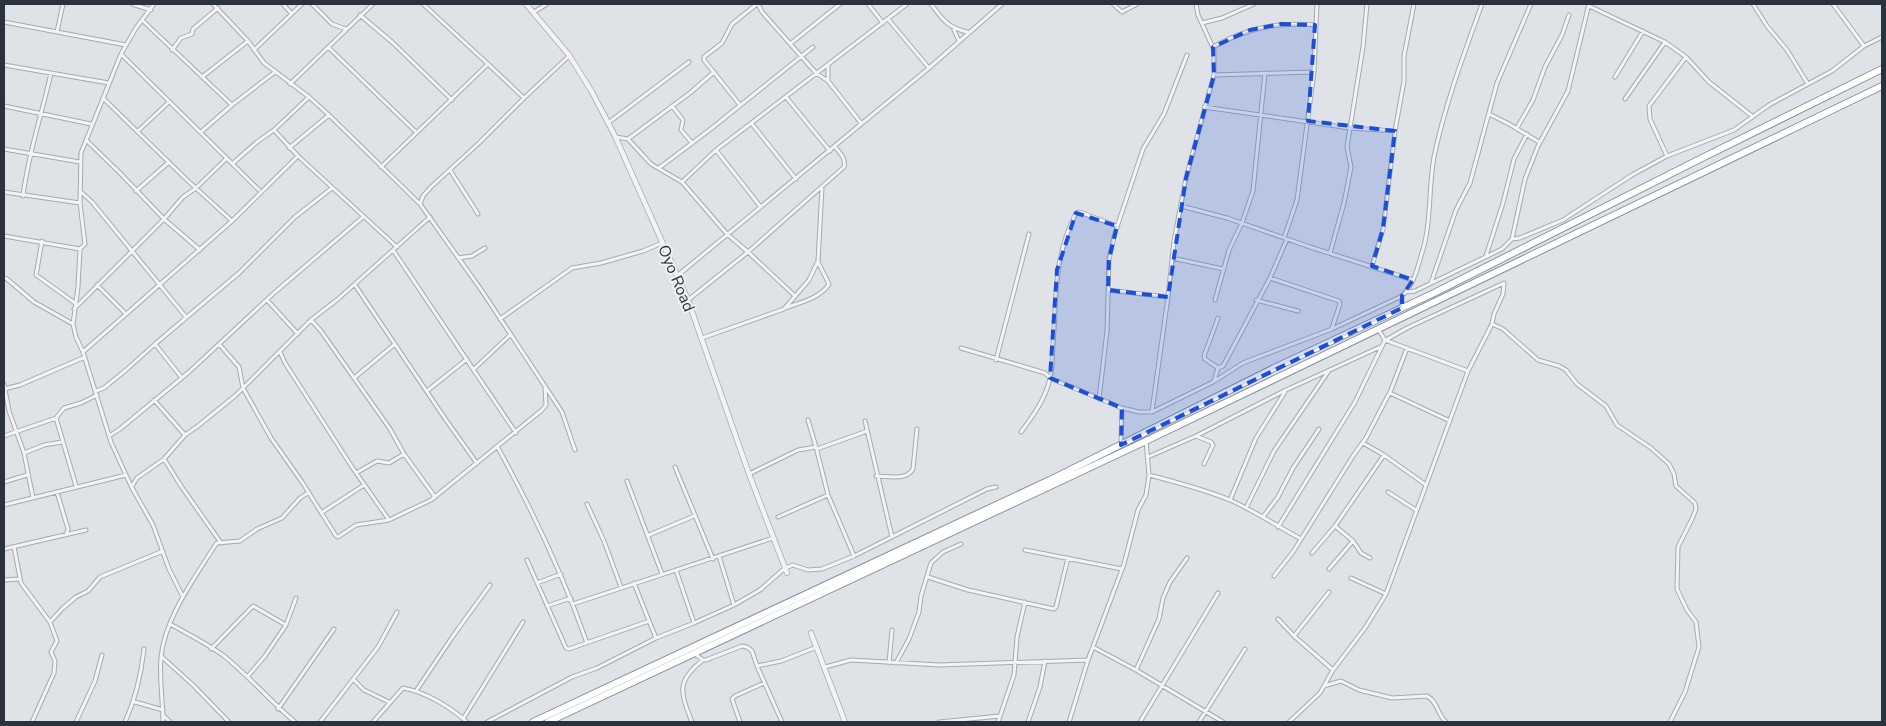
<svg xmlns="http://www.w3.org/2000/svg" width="1886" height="726" viewBox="0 0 1886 726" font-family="'Nunito Sans',sans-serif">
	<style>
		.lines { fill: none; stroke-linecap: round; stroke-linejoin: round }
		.minor-casing { stroke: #a5aab1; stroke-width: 5 }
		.tertiary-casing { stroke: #a5aab1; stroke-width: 6 }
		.motorway-casing { stroke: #88919c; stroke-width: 8 }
		.minor { stroke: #f2f3f6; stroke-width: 3 }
		.tertiary { stroke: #f2f3f6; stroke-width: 4.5 }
		.motorway { stroke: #fff; stroke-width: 6 }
		.marked { fill: #1d4ed8; fill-opacity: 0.2; stroke: #1d4ed8; stroke-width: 4; stroke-dasharray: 10 6; stroke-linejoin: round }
		.labels { text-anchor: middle; stroke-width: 4; stroke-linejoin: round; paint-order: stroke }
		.street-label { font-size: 16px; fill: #2a323d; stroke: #eff2f5 }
	</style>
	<rect width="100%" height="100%" fill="#dfe3e7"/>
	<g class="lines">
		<g class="minor-casing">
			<path id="minor" d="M132,4l19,6
				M154,4l-18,24 -15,26 -40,99 -1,50 5,41 -5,5 -2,38 -5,37 3,13 7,15 28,90 20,44 22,39 16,44 14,28
				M213,4l35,37 16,22 45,34 20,18 91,89
				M283,4l8,9
				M312,4l20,20 14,5
				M423,4l65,60
				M758,4l4,8 54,61 12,8 33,42
				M868,4l15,19
				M931,4c12,16 16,23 36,28
				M1113,4l9,8 15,-8
				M1753,4l14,22 20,24 21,34
				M1833,4l31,42
				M1589,6l76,36 21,15 23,25 43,34
				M534,12l13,-8
				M360,15l32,27 60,58
				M888,19l41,49
				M142,20l90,85
				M4,22l122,23
				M1202,23l20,-5 32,-14
				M954,30l5,11
				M57,32l6,-28
				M790,44l50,-40
				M328,47l88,85
				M1213,47c34,-19 63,-25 102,-22
				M172,50l9,-12 11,-4 1,-5 25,-21
				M254,50l48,-46
				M121,54l138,136
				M569,56l-45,42 -45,45 -48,44 -8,9 -3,8 62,87 80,121 13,38
				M4,65l105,18
				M1214,75l100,-3
				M202,77l46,-36
				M1615,77l28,-46
				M828,80v-15
				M290,84l83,-80
				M786,97l44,54
				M103,98l84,82 45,41
				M1625,99l40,-57
				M740,105l-36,-45v-3l18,-14 10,-19 25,-20
				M4,106l87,18
				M672,106l11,14 -2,10 11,13
				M1204,107l146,21 45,3
				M1489,114l20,10 30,18
				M608,123l81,-61
				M752,124l44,55
				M1517,128l16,-28 12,-33 17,-32 7,-20
				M274,130l24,26 99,91
				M138,131l31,-29
				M201,132l31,-27 43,-33
				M616,137l12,2 23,25 31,18 45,52 21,18 47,44
				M628,139l62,-46 24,-21
				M86,140l34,33 44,46 36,31
				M289,148l40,-33
				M4,149l76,13
				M716,150l44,56
				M1667,156l-17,-37 -1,-13 37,-49
				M232,164l25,-22 17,-12 35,-33
				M381,167l107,-103 36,34
				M659,168l53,-40 101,-81
				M450,170l28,44
				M682,182l34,-32 191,-146
				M80,191l12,11 94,115
				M136,191l33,-29
				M4,192l76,11
				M23,196c5,-42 19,-82 28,-123
				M1181,206l46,12 83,29 103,33
				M430,217l-37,33 123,183
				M4,236l76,13
				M1284,238l13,-38 17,-128 3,-68
				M1512,239l8,-1 43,-18 69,-45 35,-19 67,-26 35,-25 63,-34 32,-25 18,-9
				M42,241l-6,34 39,28
				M1330,253l14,-50 7,-36 -4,-20 16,-100 4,-43
				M1486,256l17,-53 11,-44 13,-25
				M458,258l14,-2 13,-8
				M1172,258l51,11
				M1372,266l11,-37 12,-98 9,-50v-25l10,-52
				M677,276l252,-208 73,-64
				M4,278l3,1 27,23 39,22
				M1270,278l69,23 1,3 -8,24
				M1431,283l25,-73 14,-27 27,-100 34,-79
				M97,285l29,29
				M355,285l91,135 30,42
				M1108,290l60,7
				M1407,292l8,-1 87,-42 10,-10 13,-60 13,-33 30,-55 21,-87
				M1402,296c11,-10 15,-26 19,-40 11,-32 7,-66 13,-99 11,-53 30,-103 48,-153
				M267,300l31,34
				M688,300l60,-48 96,-85c2,-9 -4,-14 -9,-20
				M1215,300l14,-50 13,-27 11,-32 12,-118
				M1256,300l42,11
				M785,308c14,-5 36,-10 44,-24l-11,-22
				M74,309l90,-90 19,-22 13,-9 30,-29
				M500,319l72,-51 29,-5 42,-12 19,-8
				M311,320l10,11 69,98 14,25 31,43
				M1492,324l11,5 35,31 21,6 7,4 11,14 29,22 11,19 34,23 18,16 5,10 2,12 19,17 1,6 -4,10 -14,28 -1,42 10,21 9,12 3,25 -14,45 -15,30
				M1378,329l7,11 83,31
				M702,338l82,-29 25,-29 9,-19 4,-73
				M155,344l27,34
				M219,344l20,23 4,21 28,50 31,44 34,54 2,1 18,-12 33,-5 42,-20 111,-90 4,-5 -1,-18
				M961,348l84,25 5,5 72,30 17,4h13l61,-30 30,-19 89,-34 70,-33v11
				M83,352l149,-131 66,-65
				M280,352l5,11 67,104 37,53
				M996,360l33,-126
				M1218,368l-13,-9 -1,-3 14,-38
				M474,369l36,-34
				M354,378l41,-34
				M1214,381l4,-13 5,-2 47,-88 17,-39
				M4,384l5,27 15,42 9,45
				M4,389l16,-4 65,-28
				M96,391l8,-3 22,-18 29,-26 84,-71 56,-56 37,-29
				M427,391l40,-32
				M1390,393l60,28
				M1099,399l8,-68 2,-72 6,-26 28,-84 21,-35 23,-59
				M154,400l31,35
				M1152,411l16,-114 6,-56 12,-63 28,-103v-25l-16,-35 -2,-11
				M808,420l8,27 12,48 26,61
				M865,421l27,116
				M1021,432c12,-16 25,-34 29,-54 3,-10 2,-23 3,-34 4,-50 0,-85 23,-131l4,-1 37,14
				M4,436l52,-18
				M109,436l11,-7 69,-57 85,-79 89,-76
				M1196,436l15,6 2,3 -9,19
				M1363,443l21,12 42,30
				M1121,444l1,-36
				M498,448c35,63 65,127 89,195
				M817,449l50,-18
				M24,453l20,-8 18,-3
				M1148,457l48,-21 90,-46 94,-43
				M164,459l17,27 40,57
				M675,467l38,92
				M356,473l21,-12 12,2 15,-9
				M749,474l49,-24 18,-3
				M1149,475c27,7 54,14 81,25 25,11 47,26 71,39
				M876,476c13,0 30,5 37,-7l4,-40
				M627,481l35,93
				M4,482l23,-7
				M76,486l-20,-68 8,-10 17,-5 16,-8
				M132,486l5,-8 27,-19 21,-24 13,-9 38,-31 75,-75 27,-21 55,-49
				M57,492l11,37 -2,6
				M1388,492l28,18
				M1230,500l26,-62 29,-46
				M587,504l17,37 17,46
				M4,505l122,-30
				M1246,508l28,-57 54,-79
				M321,513l43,-28
				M778,517l50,-22
				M1263,517l15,-20 15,-29 26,-39
				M1335,526l18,15 8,12 9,5
				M1278,527l77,-125 30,-62
				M649,535l45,-19
				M14,547l7,36 29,39 7,19 -6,11 4,9 -1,12 -22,49
				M4,549l82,-19
				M1025,550l97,19
				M1312,553l23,-27 49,-71
				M719,556l15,49
				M527,560l39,88 3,1 80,-28 7,17
				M1329,569l24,-28
				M676,570l18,53
				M1274,576l19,-24 60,-96 13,-18 25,-48 16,-42
				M928,577l40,13 86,19 2,-2 12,-49
				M1351,578l35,16
				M4,580l16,-1
				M537,583l24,-9
				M634,583l15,38
				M573,604l200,-66
				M547,606l24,-8
				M1278,619l16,17 39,34
				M50,622l13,-14 13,-11 12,-6 12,-14 63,-26
				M170,624c18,10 38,20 54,32 25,20 46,45 71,66
				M1294,636l35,-44
				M1093,647l43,23 87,52
				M211,649l42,-43 33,19
				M695,654l8,6h3l36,-14 5,1 5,4 5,15 25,56
				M162,657l31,28 36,37
				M889,663l3,-33
				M896,663l13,-24 10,-27 2,-16 10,-33 12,-11 18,-8
				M757,666l24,-5 36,-14
				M825,667l26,-7 89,5 148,-5
				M1136,670l23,-51 4,-21 7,-16 17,-24
				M248,676l17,-20 21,-31 10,-27
				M353,679l11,11 25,12
				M1324,686l17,-5 18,9 33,8 35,-2c11,6 10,18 19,26
				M416,691l37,-55 37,-51
				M135,702l28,8
				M278,709l56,-80
				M164,716l6,6
				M463,719l60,-97
				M76,722l19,-41 7,-26
				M125,722c11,-24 16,-46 19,-73
				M163,722c0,-20 -4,-45 -2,-65 4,-39 33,-78 53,-110l3,-4 23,-2 17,-12 25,-11 18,-20 8,-5
				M320,722l58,-75 19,-35
				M373,722l30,-34c23,4 47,19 64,34
				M487,722l85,-45 25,-9 59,-30 38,-15 40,-18 26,-15 25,-22 8,-3 15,5 14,-1 32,-13 133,-67 9,-2
				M692,722c-12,-30 -16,-41 11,-62
				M740,722l-8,-23 3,-3 29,-13
				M939,722l61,-6
				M998,722l16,-47 3,-38 8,-35
				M1028,722l12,-35 5,-26
				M1069,722l19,-62 36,-96 14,-54 8,-15 3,-20 -3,-34
				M1140,722l78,-129
				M1199,722l46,-73
				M1289,722l31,-29 13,-23 32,-42 21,-34 82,-223 24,-47 2,-10 9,-20 1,-11 -97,45 -21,12"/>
		</g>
		<g class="tertiary-casing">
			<path id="tertiary" d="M526,4l43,51 23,37 23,44 73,164 61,174 38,99
				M811,633l34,89"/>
		</g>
		<g class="motorway-casing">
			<path id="motorway" d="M533,722l523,-245 218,-109 160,-75 268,-135 180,-89
				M548,722l598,-281 736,-355"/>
		</g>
		<use href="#minor" class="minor"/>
		<use href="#tertiary" class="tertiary"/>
		<use href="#motorway" class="motorway"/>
	</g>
	<path class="marked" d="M1281,24l34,1 -7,96 87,10 -12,98 -11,37 41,14 -11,16v12l-281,137 1,-37 -72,-30 7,-108 19,-57 41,13 -8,33 -1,31 60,7 18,-119 28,-103 -1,-28 37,-17z"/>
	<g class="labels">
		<g class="street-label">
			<text transform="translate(677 278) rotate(67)" y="6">Oyo Road</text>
		</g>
	</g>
	<rect width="1886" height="726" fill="none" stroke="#2a323d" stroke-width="10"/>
</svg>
